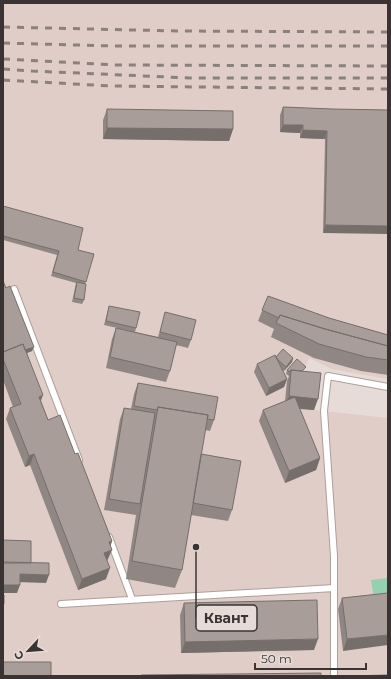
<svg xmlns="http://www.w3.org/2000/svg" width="391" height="679" viewBox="0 0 391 679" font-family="Montserrat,sans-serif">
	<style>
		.built { fill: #e1cdc7 }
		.green { fill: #95d1b0 }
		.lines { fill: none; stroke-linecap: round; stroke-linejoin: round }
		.service-casing { stroke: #aba09c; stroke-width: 8 }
		.service { stroke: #fff; stroke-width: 6 }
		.rail { stroke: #8a817f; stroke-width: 3; stroke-dasharray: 7 7; stroke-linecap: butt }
		.wall { fill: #908784 }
		.shaded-wall { fill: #766e6b }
		.building { fill: #a89d99; stroke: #766e6b }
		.leader { fill: none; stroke: #393433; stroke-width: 1.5 }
		.callout-dot { fill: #393433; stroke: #e7dbd7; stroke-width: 1.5 }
		.callout { fill: #e7dbd7; stroke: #393433; stroke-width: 1.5 }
		.callout-label { font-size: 14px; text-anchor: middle; font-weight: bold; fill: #393433 }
	</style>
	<rect width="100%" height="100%" fill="#e7dbd7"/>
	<path class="built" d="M3,3h385v376l-56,-10 -23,-11 -5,13 13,13 -2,26 73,8v258h-385z"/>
	<path class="green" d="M388,578v19l-14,2 -3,-19z"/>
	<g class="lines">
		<g class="service-casing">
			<path id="service" d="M14,289l65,171
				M109,537l23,62
				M61,604l273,-16
				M334,676v-120l-10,-145 4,-35 60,11"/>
		</g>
		<use href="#service" class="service"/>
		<path class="rail" d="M3,27l175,4 210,1
			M3,43l110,3h275
			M3,59l113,6 272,1
			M3,69l29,2 158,7h198
			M3,80l108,6 277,3"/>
	</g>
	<path class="wall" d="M283,107l49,2 56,1 -65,123 2,-94 -25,-1v-5l-20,-1v-17z
		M107,109l126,20 -4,12 -126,-2v-19z
		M3,206l75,44 16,4 -9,29 -1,17 -2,4 -10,-2 4,-19 -25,-7 6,-21 -54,-15z
		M3,281l29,70 -5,2 14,48 7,19 27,34 37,87 -2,5 -3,15 -1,18 -28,11 -48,-125 -5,2 -19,-48 4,-11 3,-1 -10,-27z
		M268,296l61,22 59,17v40l-27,-4 -47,-13 -43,-21 3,-8 -16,-8z
		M109,306l27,22 -1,4 -31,-7z
		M165,312l26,28 -3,8 -12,-3 -6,26 -4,11 -60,-14 6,-29 4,-11 42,9 5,-17z
		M276,357l17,1 -1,4 -8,9 -2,-1 5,9 -3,8 -18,9 -12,-24 3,-8z
		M287,370l17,1 10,39 -15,-1 21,49 -4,12 -31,13 -26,-62 4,-11 22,-9 2,-20 2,-5 -3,-2z
		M138,383l76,37 -4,11 -5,-1 -4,24 31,56 -4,11 -37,-6 -9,55 -7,18 -49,-9 10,-64 -32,-5 16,-91 4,-11 7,1 3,-15z
		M388,593l-45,58 -5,-42 4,-11z
		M184,603l130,47 -133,3 -1,-38z"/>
	<path class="shaded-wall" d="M283,125h20l-3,8 -20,-1z
		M107,128l126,1 -4,12 -126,-2z
		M303,130l24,1 -2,8 -25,-1z
		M325,225l63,1v8l-65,-1z
		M34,347l-2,4 -28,11 -1,-4z
		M293,358l-1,4 -8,9 2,-4z
		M287,379l-3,8 -18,9 3,-8z
		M43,395l-4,11v-9z
		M289,396l29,3 -4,11 -30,-3z
		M34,454l-4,11 -5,2 4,-11z
		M320,458l-4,12 -31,13 4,-12z
		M112,541l-3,10 3,-1 -5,11 -7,3 9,-22z
		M110,568l-4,11 -28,11 4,-11z
		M20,574l29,1 -3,8 -29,-1z
		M3,585h17l-3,8h-14z
		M388,635v10l-45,6 4,-12z
		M318,639l-4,11 -133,3 4,-11z"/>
	<path class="building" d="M283,107l49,2 56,1v116l-63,-1 2,-94 -24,-1v-5h-20z
		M107,109l126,2v18l-126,-1z
		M3,206l80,22 -5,22 16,4 -8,28 -33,-10 6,-21 -56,-15z
		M3,281l3,7 4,-2 24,61 -9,3 -2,-6 -20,8z
		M77,282l9,2 -2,16 -10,-2z
		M268,296l61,22 59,17v11l-63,-17 -45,-14 -1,3 -17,-8z
		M109,306l31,6 -4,16 -30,-7z
		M165,312l31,8 -5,20 -31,-8z
		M280,315l45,14 63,17v14l-22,-3 -47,-13 -43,-21z
		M116,328l61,14 -7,29 -60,-14z
		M23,344l20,51 -4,2 9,23 12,-5 15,39 3,-1 34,88 -3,1 3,8 -8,3 6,15 -28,11 -48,-125 -5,2 -19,-48 11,-4 -18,-45v-7z
		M283,349l10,9 -7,9 -8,-7 -2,-3z
		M275,355l12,24 -18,9 -12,-24z
		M297,359l9,8 -4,4 -11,-1 -1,2 -3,-2z
		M291,370l30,3 -3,26 -29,-3z
		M138,383l80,14 -4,23 -7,-1 1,-4 -50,-8 -1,3 -23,-4z
		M295,397l25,61 -31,13 -26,-61z
		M158,407l50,8 -26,155 -50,-9z
		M124,408l31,5 -15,91 -31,-5z
		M201,454l40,7 -9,49 -39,-7z
		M3,540l28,1v22h-28z
		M3,562l46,1v12l-29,-1v11h-17z
		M388,593v42l-41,4 -5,-41z
		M3,595h1v9h-1z
		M317,600l1,39 -133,3 -1,-39z
		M3,662h48v14h-48z
		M321,673v3h-180v-1z
		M388,675v1h-42z"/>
	<path class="leader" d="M196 547L196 618"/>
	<circle class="callout-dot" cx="196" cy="547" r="4"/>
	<rect class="callout" x="196" y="605" width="61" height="26" rx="4"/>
	<g class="callout-label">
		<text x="226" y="623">Квант</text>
	</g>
	<rect width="391" height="679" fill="none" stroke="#393433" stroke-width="8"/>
	<g transform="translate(28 651) rotate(244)" stroke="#e7dbd7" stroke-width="3" paint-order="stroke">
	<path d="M0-3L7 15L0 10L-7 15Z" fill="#393433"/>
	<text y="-6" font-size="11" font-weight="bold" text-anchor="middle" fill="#393433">С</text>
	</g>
	<path d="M255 663v6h111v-6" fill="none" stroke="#393433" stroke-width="2"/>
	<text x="261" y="663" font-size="12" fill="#393433" stroke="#e7dbd7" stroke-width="3" paint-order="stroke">50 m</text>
</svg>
